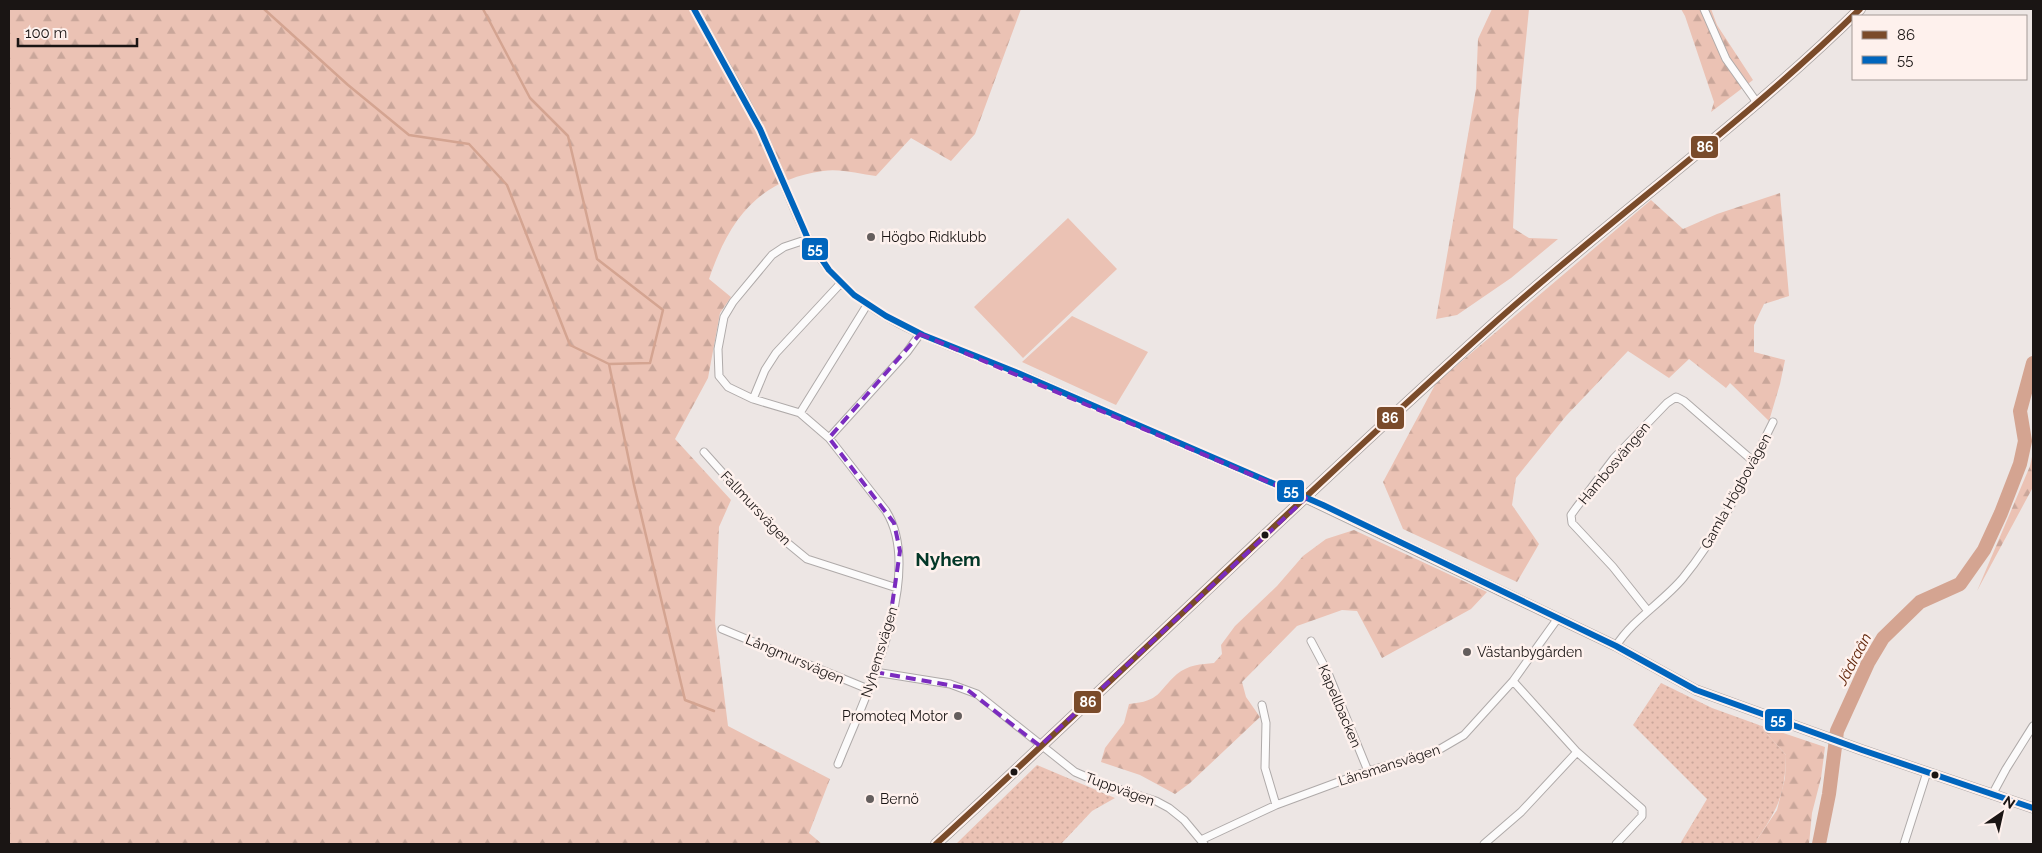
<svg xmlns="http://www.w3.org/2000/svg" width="2042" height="853" viewBox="0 0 2042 853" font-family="Raleway,sans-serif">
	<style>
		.grass { fill: url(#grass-dots) }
		.forest { fill: url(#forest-firs) }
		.garden { fill: #ebc2b4 }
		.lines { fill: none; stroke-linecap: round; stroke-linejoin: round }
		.stream { stroke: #d4a491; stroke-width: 2.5 }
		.river { stroke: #d4a491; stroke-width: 14 }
		.minor-casing { stroke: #afaaa9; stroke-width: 9 }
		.tertiary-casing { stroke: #afaaa9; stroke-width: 11 }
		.secondary-casing { stroke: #afaaa9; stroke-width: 12 }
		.minor { stroke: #fcfbfb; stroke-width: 7 }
		.tertiary { stroke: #fcfbfb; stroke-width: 9 }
		.secondary { stroke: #fcfbfb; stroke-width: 10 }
		.bus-1-casing { stroke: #fef1ed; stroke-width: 10 }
		.bus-2-casing { stroke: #fef1ed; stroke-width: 10 }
		.bus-1 { stroke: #7a4b2a; stroke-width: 6 }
		.bus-2 { stroke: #0065bd; stroke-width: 6 }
		.marked { fill: none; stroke: #7b2cbf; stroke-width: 4; stroke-dasharray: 10 6; stroke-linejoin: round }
		.poi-dot { fill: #645e5d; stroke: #fef1ed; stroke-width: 2 }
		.bus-dot { fill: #1a1514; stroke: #fef1ed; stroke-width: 2 }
		.labels { text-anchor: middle; stroke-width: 5; stroke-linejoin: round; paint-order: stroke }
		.poi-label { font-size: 14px; fill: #1a1514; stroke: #fef1ed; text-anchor: start }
		.street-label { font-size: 14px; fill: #1a1514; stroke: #fef1ed }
		.water-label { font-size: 15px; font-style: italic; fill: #5f2206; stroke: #fef1ed }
		.district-label { font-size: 19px; font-weight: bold; fill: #033727; stroke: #fef1ed }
		.line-badge { stroke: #fef1ed; stroke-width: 2 }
		.badge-label { font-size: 14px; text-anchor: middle; font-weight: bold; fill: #fff }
	</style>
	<defs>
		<pattern id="grass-dots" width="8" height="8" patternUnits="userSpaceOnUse" patternTransform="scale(1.25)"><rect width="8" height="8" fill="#ebc2b4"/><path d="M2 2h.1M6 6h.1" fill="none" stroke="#c9a69a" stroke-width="1.8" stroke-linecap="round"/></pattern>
		<pattern id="forest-firs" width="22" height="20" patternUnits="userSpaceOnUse" patternTransform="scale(1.25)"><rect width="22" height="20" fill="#ebc2b4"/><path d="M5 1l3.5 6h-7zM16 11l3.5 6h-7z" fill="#c9a69a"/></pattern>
	</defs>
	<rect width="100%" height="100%" fill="#ede6e4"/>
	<path class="grass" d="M1661,683l51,25 47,17 27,30c-1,42 -9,55 -32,89h-74l27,-45 -74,-74z
		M1037,765l78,33 -23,13 -31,33h-105z"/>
	<path class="forest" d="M9,9h1012l-46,125 -24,27 -40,-23 -35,38c-16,-2 -37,-8 -53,-5 -65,9 -94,49 -114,108l22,18 -11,16 -12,65 -33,61 56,61 -12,27 -4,95 13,104 102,53 -21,54 13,11h-813z
		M1492,9h37l-11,111 -5,108 16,10 29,1 -47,39 -54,37 -21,4 40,-230 2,-50z
		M1681,9h30l6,16 36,55 -42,32 3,-10 -29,-86z
		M1780,193l9,103 -25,8 -10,21v27l31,8 -5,24 -11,37 -39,-38 -4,5 -37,-29 -20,19 -41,-27 -62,65 -50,62 -4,27 27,39 -22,38 -114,-53 -20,-47 53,-99 215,-183 32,29 34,-15z
		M2033,452v35l-56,104 53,-125z
		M1354,530l133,62 -16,17 -89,49 -25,-47 -15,-1 -45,16 -55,56 4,15 14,20 -70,66 -15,11 -35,-19 -39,-13 4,-14 19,-25 5,-19c32,-3 28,-12 48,-30 11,-9 24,-10 37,-11l8,-9 -1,-9 14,-19 42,-40 26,-30 23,-17z
		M1759,725l66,22 -4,31 -9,35 -3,31h-55l23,-34 8,-32 1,-23z"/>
	<path class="garden" d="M1068,218l49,51 -94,89 -49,-51z
		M1072,316l76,36 -32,53 -94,-43z"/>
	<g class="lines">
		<path class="stream" d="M264,9l84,76 61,50 60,9 38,41 63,160 39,19 25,121 51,215 29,11
			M483,9l47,89 38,38 29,123 66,51 -13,53 -41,1"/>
		<path class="river" d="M1819,844l10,-50 8,-63 31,-68 15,-25 37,-36 40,-18 24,-34 17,-37 19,-49 5,-23 -5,-30 13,-48"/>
		<g class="minor-casing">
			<path id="minor" d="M694,9c22,40 46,79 66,120 23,45 37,102 69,141 50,59 131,78 199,107 93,41 185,81 278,121
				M1704,9l22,50 32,45
				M753,399l-25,-12 -9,-11 -1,-27 6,-32 9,-15 39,-47 12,-8 24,-8
				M800,413l67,-108
				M829,438l-29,-25 -47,-14 12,-29 11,-17 65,-70
				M704,452l75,84 28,23 90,29
				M1648,611l-35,-44 -41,-44 -1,-8 5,-7 38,-50 53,-55 9,-6 8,4 69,60
				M722,629l146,60
				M1311,641l17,32 40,98
				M1616,646c17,-27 47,-44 67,-68 38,-46 63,-102 90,-156
				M875,672l75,12 27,10 98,78 28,12 53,17 13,7 15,12 20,24
				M1513,681l64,71 65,57v7l-26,28
				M1262,705l4,18 -1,45 11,37
				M838,764c26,-65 88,-189 48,-253l-57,-73 78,-86 13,-18
				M1992,795l14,-26 27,-43
				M1201,840l75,-35 92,-34 67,-19 29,-17 49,-54 45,-63
				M1484,844l37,-32 56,-60
				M1904,844l23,-72"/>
		</g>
		<g class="tertiary-casing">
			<path id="tertiary" d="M1306,498l310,148 80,44 166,60 171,58"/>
		</g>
		<g class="secondary-casing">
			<path id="secondary" d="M936,844c186,-171 366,-348 554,-517 121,-109 254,-204 370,-318"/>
		</g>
		<use href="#minor" class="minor"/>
		<use href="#tertiary" class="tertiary"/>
		<use href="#secondary" class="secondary"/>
		<g class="bus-1-casing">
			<path id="bus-1" d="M936,844c186,-171 366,-348 554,-517 121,-109 254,-204 370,-318"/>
		</g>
		<g class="bus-2-casing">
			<path id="bus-2" d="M694,9l66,120 48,110 21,31 25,25 32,21 37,19 95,38 305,132 293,141 80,44 166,60 171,58"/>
		</g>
		<use href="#bus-1" class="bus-1"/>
		<use href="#bus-2" class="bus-2"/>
	</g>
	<path class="marked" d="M920,334l386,164 -266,248 -75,-58 -90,-16 13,-39 12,-82 -6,-28 -65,-85z"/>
	<g class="poi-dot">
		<circle cx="871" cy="237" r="5"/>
		<circle cx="1467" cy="652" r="5"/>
		<circle cx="958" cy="716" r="5"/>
		<circle cx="870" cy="799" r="5"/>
	</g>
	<g class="bus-dot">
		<circle cx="1265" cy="535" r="4.5"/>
		<circle cx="1014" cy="772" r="4.5"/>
		<circle cx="1935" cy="775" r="4.5"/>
	</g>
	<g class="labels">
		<g class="poi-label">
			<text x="881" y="242">Högbo Ridklubb</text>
			<text x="1477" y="657">Västanbygården</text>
			<text x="948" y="721" text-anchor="end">Promoteq Motor</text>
			<text x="880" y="804">Bernö</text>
		</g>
		<g class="street-label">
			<text transform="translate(1614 463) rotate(-50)" y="5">Hambosvängen</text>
			<text transform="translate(1736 491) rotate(-61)" y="5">Gamla Högbovägen</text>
			<text transform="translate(756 508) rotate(47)" y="5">Fallmursvägen</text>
			<text transform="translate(879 652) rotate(-73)" y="5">Nyhemsvägen</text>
			<text transform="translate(795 659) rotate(23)" y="5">Långmursvägen</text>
			<text transform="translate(1340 706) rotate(67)" y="5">Kapellbacken</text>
			<text transform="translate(1389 765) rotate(-18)" y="5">Länsmansvägen</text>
			<text transform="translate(1120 789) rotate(20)" y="5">Tuppvägen</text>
		</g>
		<g class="water-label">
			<text transform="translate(1854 659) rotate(-62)" y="5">Jädraån</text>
		</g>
		<g class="district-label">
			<text x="948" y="566">Nyhem</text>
		</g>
	</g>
	<g class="line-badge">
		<rect x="1690" y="135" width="29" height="24" rx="5" fill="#7a4b2a"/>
		<rect x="801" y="237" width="28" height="24" rx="5" fill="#0065bd"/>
		<rect x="1376" y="406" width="29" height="24" rx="5" fill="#7a4b2a"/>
		<rect x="1276" y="479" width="29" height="24" rx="5" fill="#0065bd"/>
		<rect x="1073" y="690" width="29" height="24" rx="5" fill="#7a4b2a"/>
		<rect x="1764" y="708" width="29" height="24" rx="5" fill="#0065bd"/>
	</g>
	<g class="badge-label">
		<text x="1705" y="152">86</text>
		<text x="815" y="254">55</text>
		<text x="1390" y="423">86</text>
		<text x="1291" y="496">55</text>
		<text x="1088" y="707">86</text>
		<text x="1778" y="725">55</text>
	</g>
	<rect width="2042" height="853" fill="none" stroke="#1a1514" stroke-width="20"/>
	<rect x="1852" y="15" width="175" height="65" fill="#fef1ed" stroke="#a39996"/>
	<rect x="1862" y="31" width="25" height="8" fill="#7a4b2a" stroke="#a39996"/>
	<text x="1897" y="40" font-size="15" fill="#1a1514">86</text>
	<rect x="1862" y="56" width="25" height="8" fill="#0065bd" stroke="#a39996"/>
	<text x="1897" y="65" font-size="15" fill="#1a1514">55</text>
	<g transform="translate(2002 813) rotate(34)" stroke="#fef1ed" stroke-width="4" paint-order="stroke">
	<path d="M0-4L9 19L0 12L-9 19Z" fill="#1a1514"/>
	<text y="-8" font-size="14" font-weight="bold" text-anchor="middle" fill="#1a1514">N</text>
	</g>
	<path d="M18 38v8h119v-8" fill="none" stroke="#1a1514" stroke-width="2.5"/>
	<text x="25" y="38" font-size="15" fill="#1a1514" stroke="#fef1ed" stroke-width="4" paint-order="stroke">100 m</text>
</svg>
